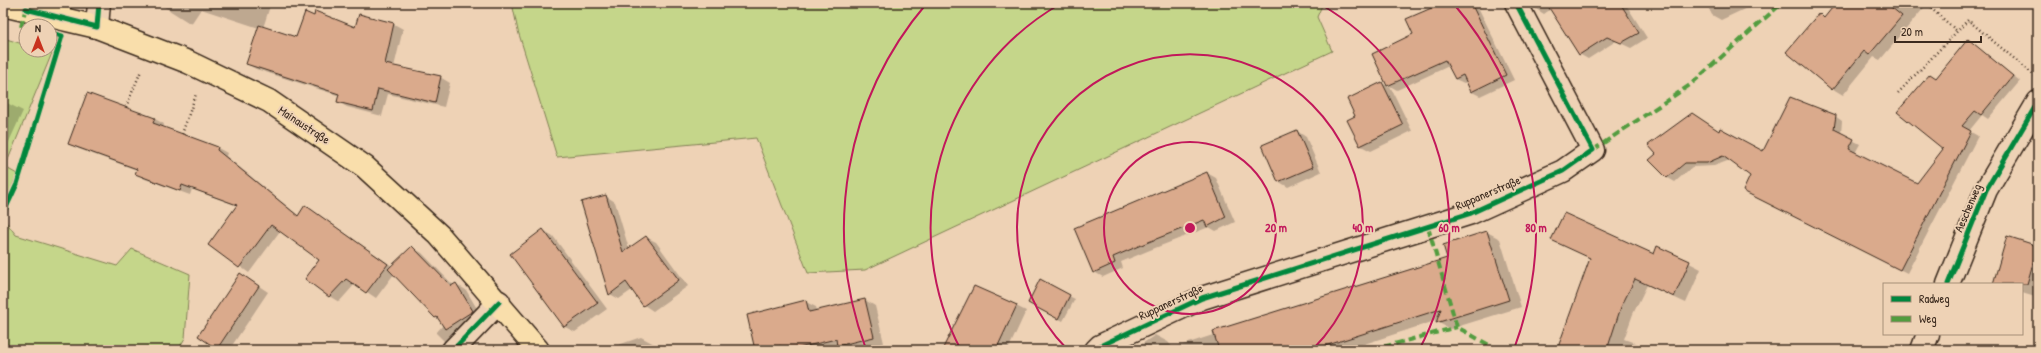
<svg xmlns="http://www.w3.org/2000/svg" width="2041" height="353" viewBox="0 0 2041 353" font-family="'Patrick Hand',sans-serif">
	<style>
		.green { fill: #c5d68a; stroke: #808054 }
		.shadow { fill: #0003 }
		.building { fill: #daaa8c; stroke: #3b2a1e }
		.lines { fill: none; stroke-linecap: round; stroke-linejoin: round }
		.minor-casing { stroke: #3b2a1e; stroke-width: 25 }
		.major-casing { stroke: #3b2a1e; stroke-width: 25 }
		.path { stroke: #3b2a1e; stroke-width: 2.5; stroke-dasharray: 1 3; stroke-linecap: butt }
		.minor { stroke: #eed2b5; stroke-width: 22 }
		.major { stroke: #f9deab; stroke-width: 22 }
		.quiet { stroke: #529c3f; stroke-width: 4; stroke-dasharray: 8 4; stroke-linecap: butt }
		.cycleway-casing { stroke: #eed2b5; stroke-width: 8 }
		.cycleway { stroke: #00873e; stroke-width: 5 }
		.ring { fill: none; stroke: #c2185b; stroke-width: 2 }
		.labels { text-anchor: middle; stroke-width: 4; stroke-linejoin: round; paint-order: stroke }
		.street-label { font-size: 12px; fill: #3b2a1e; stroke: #eed2b5 }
		.centre { fill: #c2185b; stroke: #eed2b5; stroke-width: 2 }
		.ring-label { font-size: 12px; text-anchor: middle; font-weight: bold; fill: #c2185b; stroke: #eed2b5; stroke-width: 4; stroke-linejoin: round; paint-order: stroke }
	</style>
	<rect width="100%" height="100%" fill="#eed2b5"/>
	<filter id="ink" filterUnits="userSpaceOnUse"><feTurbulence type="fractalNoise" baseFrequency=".025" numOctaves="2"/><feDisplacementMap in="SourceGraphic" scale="8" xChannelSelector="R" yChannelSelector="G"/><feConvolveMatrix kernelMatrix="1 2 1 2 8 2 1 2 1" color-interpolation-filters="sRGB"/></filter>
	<g filter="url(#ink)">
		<path class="green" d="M512,3h811l-6,14 15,34 -467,219 -57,3 -52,-135 -199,19 -39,-126z
			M3,38l23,7v5h16l10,3 -47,114 -2,-1z
			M3,166l14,8 -14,35z
			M3,218l13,17 101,31 15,-17 58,25 -5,64 -7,12h-175z"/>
		<path class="shadow" d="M158,3h113l-8,25 34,11 59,-10 3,-13 35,8 9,5 -9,38 46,10 10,6 -6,24 -56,-13 -6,22 -35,-9 -9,-5 2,-6 -84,-27 -9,-5 12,-36 -58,-19 -10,15z
			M1446,3h30l38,77 -34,16 -8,-4 -5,-10 -3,1 -9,-4 -6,-13 -52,24 -7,-4 22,45 -41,20 -10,-5 -12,-25 8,-4 25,-34 8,5 -17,-34 41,-19z
			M1532,3h93l22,35 -16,10 -15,-7 -28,18 -9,-5 -28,-45 -7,5 -8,-5z
			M1706,3h49v1l-34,16 -9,-5z
			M1837,3h91l-48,57 -6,-3 -31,38 -10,-6 -14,-74 6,3z
			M1968,40l52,41 -32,38 -6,-4 -13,16 9,5 -71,137 -156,-78v-19l-21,-16 -16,6 -22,1 -17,15 -7,-4 52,-46 43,21 72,-37 7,5 -1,13 19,10 -5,9 62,31 27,-35 -8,-71z
			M3,101l20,10 -20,44z
			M155,119l9,5 -1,4 55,20 9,5 -1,3 73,60 7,-10 86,60 20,-19 10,6 32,33 2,-2 10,6 16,27 -28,30 -10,-6 -8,-8 7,-8 -3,-5 -46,-46 -18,24 -21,-14 -16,18 -10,-6 -8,-37 -41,-28 -31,42 -40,-29 29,-38 -46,-17 -2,6 -45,-16 -9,-5 1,-4 -58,-21 -10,-5z
			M1297,131l9,6 15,35 -33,15 -10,-6z
			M1207,173l9,5 19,44 -19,9 -7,-4 -59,23 -29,12 2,6 -20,9 -9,-5z
			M606,196l9,6 14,47 17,-12 10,5 32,44 -35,25 -9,-6 -12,-15 -13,9 -9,-5z
			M543,230l10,6 54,73 -32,23 -10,-5 -54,-73z
			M1487,232l13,7 21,68 -71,22 -13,-7 1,-2 -92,30h-213l22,-15 13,7 5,6 275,-89 -4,-14z
			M2008,238l30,9v38l-3,12 -13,-4v-9h-24z
			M1553,239l101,17 4,-9 43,22 -15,34 -39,-18 -14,29 -9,25 30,11h-96l33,-92z
			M250,280l18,12 -39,58h-8l-4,-2z
			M1069,296l6,3 -12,22 -29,-15z
			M865,300l10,6 9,37 -31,7h-7l-7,-4 -17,4h-66l-8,-34 58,-14 10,5 1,4z
			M1016,306l10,5 -18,39h-65z
			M641,337l13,7 4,6h-54z
			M476,345l8,5h-12z
			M1430,345l13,5h-15z
			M935,347l6,3h-8z"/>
		<path class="building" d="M1443,3h28l35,72 -35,17 -8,-17 -8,4 -10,-19 -58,26 -15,-32 41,-20 -7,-15z
			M1546,3h74l19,30 -18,10 -14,-6 -28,18z
			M1836,3h50l16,13 -33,39 -5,-4 -32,39 -46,-38 33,-39 5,5z
			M315,11l40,16 4,-13 35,9 -9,41 56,12 -6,27 -57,-14 -5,22 -36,-9 2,-8 -93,-30 13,-39 37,12 9,-25 9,4z
			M1968,39l45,37 -32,39 -6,-4 -13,15 9,5 -71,139 -157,-79 7,-15 -27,-20 -16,7h-22l-18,15 -18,-18 7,-6 -8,-9 44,-32 27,18 1,-3 43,23 27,-54 46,18 -2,14 20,10 -5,10 68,34 26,-34 -46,-37 33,-38 6,4z
			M1382,82l21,43 -43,21 -13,-26 8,-4 -8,-17z
			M87,93l68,25 -2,5 65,24 -1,3 81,66 7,-11 83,59 -22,29 -20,-14 -17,18 -24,-18 14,-19 -48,-35 -32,43 -31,-23 29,-40 -55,-20 -2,6 -45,-17 2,-5 -69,-25z
			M1297,130l16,37 -35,15 -16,-37z
			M1207,172l19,45 -19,10 -3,-7 -63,25 -28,12 2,6 -22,10 -19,-45z
			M606,195l17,57 23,-16 33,44 -36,26 -17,-24 -17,13 -28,-93z
			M1564,213l90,41 3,-8 33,15 -16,36 -39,-18 -14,28 -14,43h-50l33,-92 -39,-18z
			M543,229l55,74 -34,24 -54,-73z
			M1487,231l22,69 -73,23 5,-14 -129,41h-93l-6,-19 234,-73 -4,-13z
			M2007,236l31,10 -11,38h-34z
			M412,246l39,40 5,-3 17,28 -28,18 -8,-12 -2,1 -47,-49z
			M240,273l19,13 -42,63 -19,-13z
			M1040,279l30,16 -12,24 -30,-16z
			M974,286l43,19 -21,45h-54z
			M865,299l9,38 -37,9 -1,-7 -46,11h-8l-1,-4 -26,4 -8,-35 59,-15 3,12z"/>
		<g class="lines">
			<g class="minor-casing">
				<path id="minor" d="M56,17l4,-14
					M97,27l2,-24
					M1948,284l38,-94 52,-88
					M453,350l46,-48
					M1096,350l4,-4 102,-48 269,-85 92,-42 30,-21 -77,-147
					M1922,350l6,-16"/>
			</g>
			<g class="major-casing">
				<path id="major" d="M3,5l94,22 91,35 81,39 96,66 74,68 99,115"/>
			</g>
			<path class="path" d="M1925,3l32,28
				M1898,93l70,-73 67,56
				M126,107l15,-36
				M182,134l14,-40"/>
			<use href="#minor" class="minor"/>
			<use href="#major" class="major"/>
			<path class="quiet" d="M21,27l6,-24
				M1593,150l97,-65 92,-82
				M1428,227l29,100 41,23
				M1372,350l85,-23"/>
			<g class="cycleway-casing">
				<path id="cycleway" d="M26,9l71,18 2,-24
					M3,214l14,-30 45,-148 -12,-3
					M1948,284l38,-94 52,-88
					M453,350l46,-48
					M1096,350l4,-4 102,-48 269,-85 92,-42 30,-21 -77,-147"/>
			</g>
			<use href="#cycleway" class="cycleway"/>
		</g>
	</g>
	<g class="ring">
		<circle cx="1190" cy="228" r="86"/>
		<path d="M1067 349A173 173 0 1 1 1313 349"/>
		<path d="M961 350A259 259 0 0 1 1060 4M1320 4A259 259 0 0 1 1419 350"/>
		<path d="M866 349A346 346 0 0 1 927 3M1453 3A346 346 0 0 1 1514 349"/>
	</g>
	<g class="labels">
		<g class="street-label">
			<text transform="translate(304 125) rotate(33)" y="4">Mainaustraße</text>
			<text transform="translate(1488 193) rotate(-23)" y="4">Ruppanerstraße</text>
			<text transform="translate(1968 208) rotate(-67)" y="4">Aeschenweg</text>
			<text transform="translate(1171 302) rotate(-25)" y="4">Ruppanerstraße</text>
		</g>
	</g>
	<circle cx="1190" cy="228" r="6" class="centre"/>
	<g class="ring-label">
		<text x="1276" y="232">20 m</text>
		<text x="1363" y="232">40 m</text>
		<text x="1449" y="232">60 m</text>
		<text x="1536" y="232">80 m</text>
	</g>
	<rect width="2041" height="353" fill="none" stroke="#eed2b5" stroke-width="16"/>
	<rect x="8" y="8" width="2025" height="337" fill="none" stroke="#3b2a1e" stroke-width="1.5" filter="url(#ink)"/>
	<rect x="1883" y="283" width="140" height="52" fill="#eed2b5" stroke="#a68f79"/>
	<rect x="1891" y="296" width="20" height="6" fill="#00873e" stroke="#a68f79"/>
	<text x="1919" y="303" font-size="12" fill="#3b2a1e">Radweg</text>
	<rect x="1891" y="316" width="20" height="6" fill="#529c3f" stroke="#a68f79"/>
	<text x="1919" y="323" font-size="12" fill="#3b2a1e">Weg</text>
	<g transform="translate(38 38)"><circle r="19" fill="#eed2b5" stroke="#a68f79"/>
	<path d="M0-3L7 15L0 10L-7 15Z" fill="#c8321e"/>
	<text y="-6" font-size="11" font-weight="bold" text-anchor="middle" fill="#3b2a1e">N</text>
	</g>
	<path d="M1895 36v6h86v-6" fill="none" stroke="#3b2a1e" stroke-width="2"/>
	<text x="1901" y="36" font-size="12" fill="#3b2a1e" stroke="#eed2b5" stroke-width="3" paint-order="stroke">20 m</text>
</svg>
